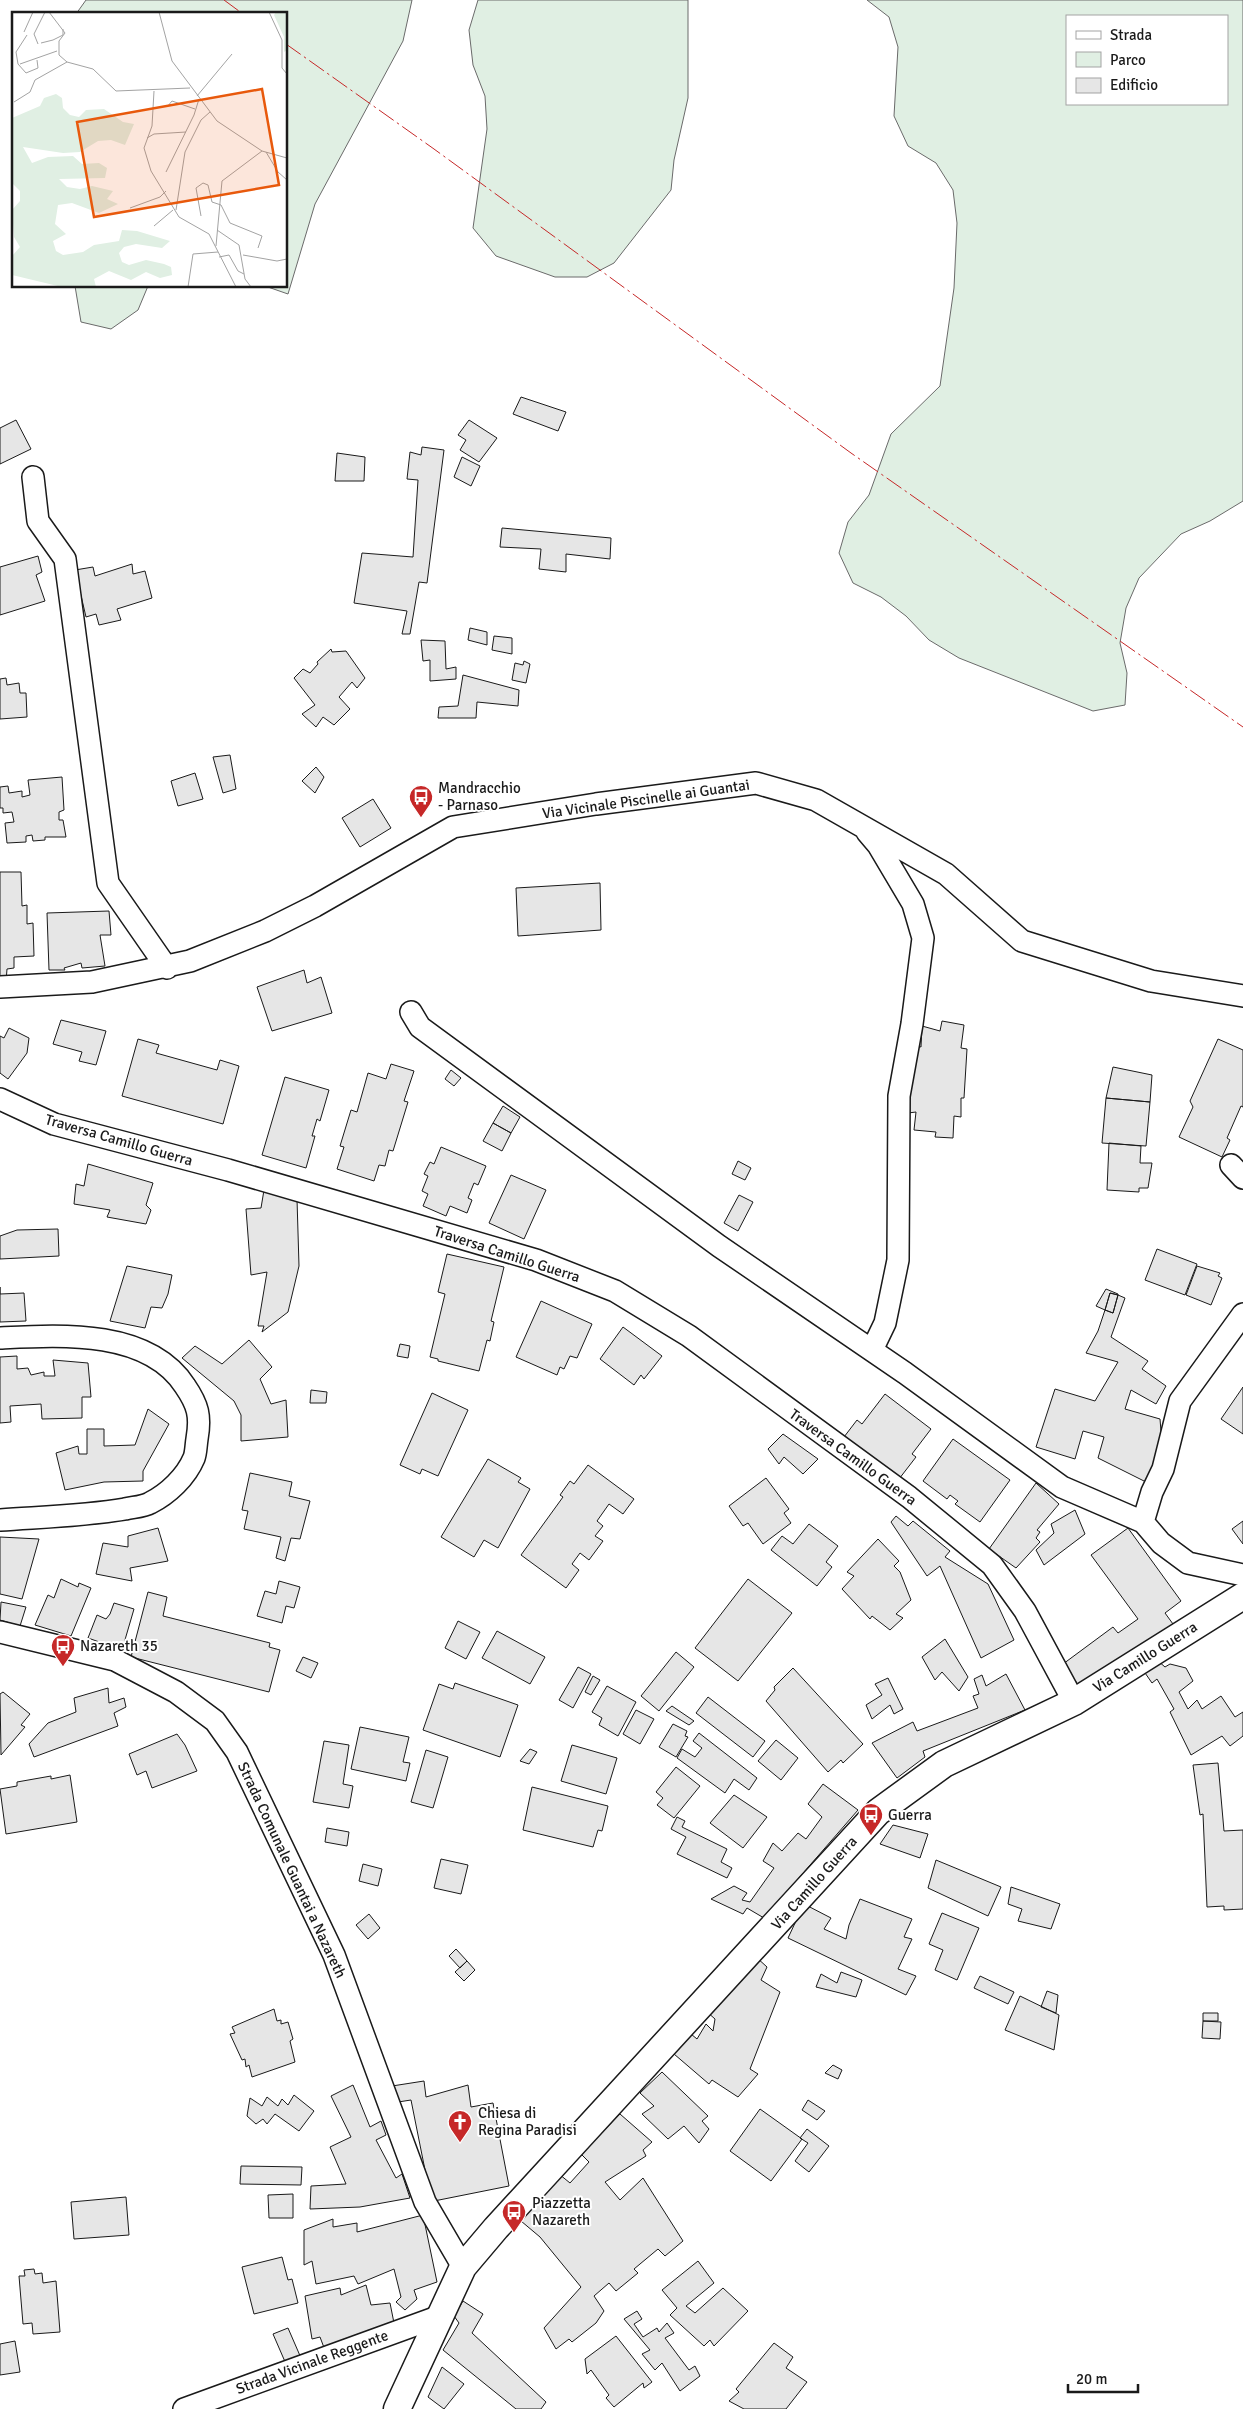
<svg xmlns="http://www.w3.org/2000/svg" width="1243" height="2409" viewBox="0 0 1243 2409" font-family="Signika,sans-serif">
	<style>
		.green { fill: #e0efe3; stroke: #6a6a6a; fill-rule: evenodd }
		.building { fill: #e6e6e6; stroke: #1a1a1a }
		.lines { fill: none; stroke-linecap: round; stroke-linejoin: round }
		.minor-casing { stroke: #1a1a1a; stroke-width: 24 }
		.tertiary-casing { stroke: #1a1a1a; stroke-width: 29 }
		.minor { stroke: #fff; stroke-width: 21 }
		.tertiary { stroke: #fff; stroke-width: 26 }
		.power { stroke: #c62828; stroke-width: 1; stroke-dasharray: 18 4 2.5 4; stroke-linecap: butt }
		.labels { text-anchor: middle; stroke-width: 4; stroke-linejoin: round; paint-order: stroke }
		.poi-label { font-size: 15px; fill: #1a1a1a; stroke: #fff; text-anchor: start }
		.street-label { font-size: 15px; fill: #1a1a1a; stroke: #fff }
		.inset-road { fill: none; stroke: #a3a3a3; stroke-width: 1 }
		.view { fill: #e8590c; fill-opacity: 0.15; stroke: #e8590c; stroke-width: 2.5 }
		.inset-edge { fill: none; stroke: #1a1a1a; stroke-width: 2.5 }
	</style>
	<rect width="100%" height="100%" fill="#fff"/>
	<path class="green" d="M86,0h326l-9,41 -88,163 -27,90 -23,-8h21v-272h-210z
		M478,0h210v98l-14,62 -3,30 -57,73 -27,14h-32l-59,-21 -23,-28 14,-99 -2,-33 -12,-31 -4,-35z
		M867,0h376v501l-33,20 -29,13 -42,44 -13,30 -6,35 7,30 -2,32 -32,6 -134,-53 -30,-18 -23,-24 -25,-19 -28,-14 -14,-30 9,-31 21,-27 22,-61 49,-48 14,-98 3,-65 -4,-33 -17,-27 -28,-17 -14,-30 4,-69 -9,-30zM1227,16v88h-160v-88z
		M75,286h73l-10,24 -27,19 -30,-7z"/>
	<path class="building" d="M521,397l45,15 -8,19 -45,-17z
		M16,420l15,29 -31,15v-36z
		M469,420l28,18 -18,24 -19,-12 6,-10 -8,-5z
		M422,447l22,3 -17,133 -8,-1 -9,52h-8l5,-23 -53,-8 8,-50 51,4 5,-77 -11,-1 3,-27 11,3z
		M337,453l28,4 -1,24h-29z
		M462,457l18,9 -9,20 -17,-9z
		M502,528l109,10 -1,21 -44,-5v18l-27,-3 2,-20 -41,-2z
		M38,556l4,16 -6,3 9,26 -45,14v-48z
		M132,564l1,10 12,-3 7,27 -35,11 4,11 -22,5 -3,-11 -10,3 -11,-47 18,-3 2,9z
		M470,628l17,4v13l-19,-5z
		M494,636l18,2v16l-20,-4z
		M421,640l24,1 1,28 10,-2v12l-26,2v-21l-7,1z
		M331,649l1,3 14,-1 19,27 -8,10 -5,-6 -13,15 11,12 -16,16 -11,-8 -7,10 -14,-13 13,-9 -21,-27 9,-9 7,4 8,-9 -1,-2z
		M524,661l6,3 -4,19 -14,-3 3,-17 8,2z
		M463,675l56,15 -1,16 -41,-4 -1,16h-38l1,-11 19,-1z
		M6,678l1,7 12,-2 1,10h6l1,24 -27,2v-40z
		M230,755l6,34 -13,4 -10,-36z
		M316,767l8,10 -9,16 -13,-12z
		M195,773l8,26 -25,7 -7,-25z
		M62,777l2,33 -5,2v8h4l3,17h-21v3l-12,1 -1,-6 -6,1v6l-19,1 -2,-20 9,-1 -2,-10 -9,1v-5h-3v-21l8,-1 1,7 13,-2v6l8,-2 -2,-15z
		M373,799l18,29 -31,19 -18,-29z
		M0,872h21l1,34 5,-1v19l6,-1 1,33 -20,1v11l-7,1 -1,13 -6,1z
		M600,883l1,47 -83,6 -2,-48z
		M109,911l2,24h-11l5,31 -23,2 -1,-5 -17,5 1,2h-16l-2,-57z
		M304,970l3,13 14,-6 11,36 -60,18 -15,-44z
		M61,1020l45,11 -10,34 -17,-4 3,-9 -29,-8z
		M942,1021l22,4 -3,23 6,1 -3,49h-3v19l-7,-1 -1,22 -18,-1 1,-5 -22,-2 2,-18 -8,1 6,-68 7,2 1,-21 18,5z
		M9,1028l20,10 -2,15 -19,26 -8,-6v-37l4,2z
		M138,1039l21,6 -3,8 61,17 3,-10 19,6 -16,58 -101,-28z
		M1218,1039l25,11v57l-2,-1 -14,32 3,2 -8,17 -43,-20 14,-30 -3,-6z
		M391,1064l23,7 -10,30 4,1 -15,49 -4,-1 -4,16 -6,-1 -5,16 -37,-12 7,-22 -4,-1 11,-36 6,2 11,-39 18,6z
		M1113,1067l39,8 -2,27 -44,-4z
		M451,1070l10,8 -7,8 -9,-7z
		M285,1077l44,13 -9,31 -3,-2 -5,17h3l-9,32 -44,-13z
		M1106,1098l44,4 -4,44 -44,-3z
		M503,1106l17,11 -9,16 -18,-10z
		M493,1123l18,10 -9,18 -19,-10z
		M1109,1143l32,3 -1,17h12l-4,25h-9v4l-32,-2z
		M441,1147l45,19 -8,19 -4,-2 -6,15 4,2 -5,13 -17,-7 -4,10 -23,-10 5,-12 -6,-3 6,-15 -4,-2 6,-12 4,2z
		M738,1161l13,7 -6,12 -13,-6z
		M88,1164l65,19 -7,22 5,5 -5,14 -39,-7 3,-7 -36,-6 2,-20 8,2z
		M511,1175l35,15 -22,49 -35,-16z
		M264,1190l33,9 2,67 -11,46 -26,20 2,-6h-6l9,-54 -16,3 -5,-66 15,-1z
		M739,1195l14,7 -15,29 -14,-8z
		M58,1229l1,27 -59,3v-23l17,-6z
		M1157,1249l40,15 -12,31 -40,-15z
		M447,1254l57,13 -13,54 3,1 -4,19 -3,-1 -8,31 -41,-10v-2l-8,-2 15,-63 -7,-2z
		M127,1266l45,9 -4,19 -6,14 -11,-1 -6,21 -35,-7z
		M1197,1266l23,7 -2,3 4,2 -11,27 -25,-10z
		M0,1287v7l24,-1 2,28 -26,1z
		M1106,1289l12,5v1l-8,-2 -5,17 -9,-4z
		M1110,1293l8,2 -5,18 -8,-3z
		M1118,1295l7,3 -14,39 37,24 -6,8 24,17 -10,18 -25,-14 -6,19 35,10 3,37 -15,27 -50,-25 6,-21 -21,-6 -8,28 -39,-12 19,-58 40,12 23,-39 -32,-9 12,-22 7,-21 8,3z
		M541,1301l51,23 -15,34 -7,-2 -6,13 -4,-2 -3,8 -41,-18z
		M623,1327l39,29 -18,23 -3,-4 -7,10 -34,-26z
		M249,1340l23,27 -12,12 11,25 15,-4 2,37 -47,4v-26l-7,-14 -52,-43 13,-12 27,18z
		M400,1344l10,2 -2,12 -11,-2z
		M17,1356v13l11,-1 3,7 13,-3v4h11l-2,-16 35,3 3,34h-9v21l-40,1 -1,-15 -31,2 1,16 -11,1v-66z
		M1243,1387v47l-22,-15z
		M311,1390l16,2 -1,11h-16z
		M432,1393l36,17 -30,66 -16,-7 -2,5 -20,-9z
		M885,1394l46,35 -19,25 4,3 -17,22 -55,-42 13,-17 5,4z
		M148,1409l21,15 -26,47v10l-39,1 -39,8 -9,-37 22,-7 1,8h8v-25h17v17l31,-1z
		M783,1434l35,25 -15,15 -19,-17 -5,7 -11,-15z
		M953,1439l57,41 -30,42 -25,-18 3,-3 -8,-6 -3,4 -24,-18z
		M488,1459l33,19 -3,4 12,7 -32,59 -14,-8 -10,17 -33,-20z
		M588,1465l46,34 -11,15 -14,-10 -12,17 6,5 -8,10 8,5 -14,19 -9,-7 -8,11 7,6 -13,18 -45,-33 42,-58 -3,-2 10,-14 4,3z
		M250,1473l42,9 -3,14 21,5 -10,38 -9,-1 -6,23 -9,-3 5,-21 -37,-8 4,-18 -6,-1z
		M766,1478l23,31 -5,4 7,10 -28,21 -15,-21 -5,3 -14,-20z
		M1036,1483l23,21 -22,26 3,2 -4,6 4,4 -24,26 -27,-19z
		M1075,1510l10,24 -41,31 -8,-15 18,-17 -3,-9z
		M896,1516l12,10 5,-5 37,30 -5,6 43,27 26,56 -33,18 -41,-92 -13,10 -36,-54z
		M1243,1521v23l-11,-15z
		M809,1524l29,22 -12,16 6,5 -15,19 -46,-36 11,-14 11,8z
		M158,1528l10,33 -38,7 2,13 -36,-7 7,-31 25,4v-11z
		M1128,1528l53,73 -16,12 8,11 -91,66 -19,-26 50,-37 5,6 20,-14 -47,-64z
		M0,1537l39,2 -17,60 -22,-5z
		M878,1539l21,22 -5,5 6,6 11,28 -15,14 7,4 -13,12 -18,-14 -2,3 -28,-30 12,-13 -7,-4z
		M61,1579l17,8 1,-4 12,5 -20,48 -36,-11 13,-30 6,3z
		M748,1579l44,34 -54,68 -43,-33z
		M279,1581l21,6 -6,21 -8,-2 -4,17 -25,-7 8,-25 11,3z
		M148,1592l19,5 -4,19 107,27 -1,4 11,3 -11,42 -138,-35z
		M1,1602l25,5 -6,19 -20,-6z
		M114,1603l20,6 -12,41 -34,-12 9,-23 9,4 4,-5z
		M458,1621l22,11 -14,27 -21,-11z
		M497,1631l48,26 -15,27 -48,-26z
		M945,1639l23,38 -9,14 -17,-19 -7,8 -13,-23z
		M676,1652l18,15 -35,44 -18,-15z
		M303,1657l15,6 -7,15 -15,-7z
		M1157,1660l8,7 5,-3 16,4 7,13 -14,11 9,17 9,-9 5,9 19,-13 14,21 8,-5v24l-13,10 -8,-10 -31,19 -21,-43 4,-3 -17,-30 -5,4 -9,-13z
		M578,1667l13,7 -18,34 -14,-8z
		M793,1668l70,76 -20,19 -2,-3 -13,12 -62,-71 9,-11 -1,-3z
		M1006,1674l19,36 -102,41 2,6 -28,21 -25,-35 41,-21 4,9 61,-23 -5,-12 6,-2 -5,-15 8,-4 4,11z
		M593,1676l7,4 -9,15 -6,-3z
		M888,1678l15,31 -9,5 -4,-9 -18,14 -6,-14 16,-10 -7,-11z
		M455,1683l63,22 -18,52 -77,-27 16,-46 14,5z
		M607,1686l29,16 -18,34 -19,-11 3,-7 -10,-6z
		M108,1688l1,15 15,-5 2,9 -12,6 4,13 -84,31 -5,-13 19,-21 28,-11 -2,-14z
		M3,1692l27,22 -9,11 4,2 -24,28 -1,-61z
		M708,1697l57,44 -12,16 -57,-44z
		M672,1706l22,15 -5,4 -23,-14z
		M636,1710l18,9 -14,25 -17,-10z
		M673,1724l14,7 -2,5 3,1 -12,20 -17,-10z
		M360,1727l49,10 -6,25 7,1 -4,18 -55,-12z
		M699,1733l58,45 -8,12 -15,-11 -9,14 -48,-35 5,-9 13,8 7,-9 -9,-7z
		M177,1734l8,11 12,26 -45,17 -6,-17 -9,4 -8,-21z
		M776,1740l22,18 -17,22 -23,-19z
		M324,1741l25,4 -6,39 10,2 -4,22 -36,-6z
		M572,1745l45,13 -11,36 -45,-13z
		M530,1749l7,3 -8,12 -9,-3z
		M426,1750l22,7 -15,51 -22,-6z
		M1218,1763l6,68 19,-1v79l-19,1v-4l-17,1 -4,-93 -3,1 -7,-50z
		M676,1767l24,19 -26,32 -17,-13 6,-7 -7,-6z
		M70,1775l7,47 -71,12 -6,-45 17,-3v-4l34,-6v3z
		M823,1784l35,26 -94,108 -17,-10 -4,6 -32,-15 23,-13 13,7 -5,7 8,2 24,-34 -11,-7 10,-18 9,8 16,-18 8,6 16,-22 -14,-13z
		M532,1787l76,19 -6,25 -4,-1 -5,17 -70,-17z
		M734,1795l33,22 -24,31 -33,-25z
		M677,1817l8,4 -3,6 45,22 -6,13 11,6 -5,10 -50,-24 9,-17 -15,-8z
		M893,1825l35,9 -8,24 -40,-14z
		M327,1828l22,4 -2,14 -22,-4z
		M441,1859l27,6 -7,29 -27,-6z
		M936,1860l65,27 -13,29 -60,-28z
		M363,1864l19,5 -4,17 -19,-5z
		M1011,1887l49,17 -9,25 -33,-8 4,-12 -14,-5z
		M860,1899l52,20 -8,18 8,2 -14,30 18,7 -10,19 -118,-57 16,-34 27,14 -7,11 22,10 3,-14z
		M942,1913l37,15 -22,52 -22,-10 8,-20 -14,-6z
		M369,1914l11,14 -12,11 -12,-14z
		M456,1949l11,12 -7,7 -11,-12z
		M756,1957l11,10 -6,13 19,12 -30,77 8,5 -20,23 -26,-17 -3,4 -35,-30 17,-20 6,5 9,-15 7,7 2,-12 -9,-8z
		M467,1961l8,9 -11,11 -9,-9z
		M841,1972l21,8 -6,17 -40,-10 5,-13 16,9z
		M980,1976l34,16 -6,12 -34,-16z
		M1047,1991l11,4 -2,18 -15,-6z
		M1020,1996l39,19 -5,35 -49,-20z
		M274,2009l3,12 4,-1v4l7,-2 5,17 -3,2 5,21 -43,15 -3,-12 -3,2 -1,-8 -3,1 -12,-26 5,-1 -3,-6z
		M1203,2013h15v8h-15z
		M1203,2021l18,1 -1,17 -18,-1z
		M833,2065l9,5 -4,9 -13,-6z
		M662,2072l46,44 -6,5 7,8 -10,14 -15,-17 -16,13 -26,-25 12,-8 -14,-13z
		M424,2081l2,16 42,-12 3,22 22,-4 16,83 -80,16 -2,-22 -16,-80 -13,2 -6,-16z
		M353,2085l17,42 11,-6 5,14 -10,5 20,38 6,-4 8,24 -50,9 -50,2 1,-23 35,-2 -16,-37 21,-10 -20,-41z
		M294,2095l20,16 -15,20 -24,-17 -8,10 -4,-5 -7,5 -9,-8 3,-18 12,8 5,-9 11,9 4,-7 6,6z
		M808,2100l17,11 -8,9 -15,-10z
		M760,2109l42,30 -31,42 -41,-30z
		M620,2114l32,28 -9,8 3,6 -41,26 15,18 23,-22 40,63 -18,15 -7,-7 -24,20 4,4 -22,18 -7,-8 -15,13 10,15 -8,12 -24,19 -3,-3 -13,10 -12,-21 37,-41 -41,-50 -19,-16 38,-47 11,9 19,-21 -8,-8z
		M807,2129l22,17 -20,26 -14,-11 13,-18 -8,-5z
		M241,2166l61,1 -1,18 -61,-1z
		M293,2194v24h-24l-1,-23z
		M126,2197l3,38 -55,4 -3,-37z
		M423,2215l14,67 -23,8 3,9 -12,11 -9,-8 5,-5 -7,-28 -36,15 -4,-8 -38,8 -4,-23 -8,4v-35l29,-11v8l24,-4v9z
		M282,2257l6,23 4,-1 6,24 -44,11 -12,-47z
		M698,2261l16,22 -28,23 9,7 28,-25 25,23 -34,35 -4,-6 -6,6 -34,-31 7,-7 -15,-18z
		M34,2269l1,5 7,-1 1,10 13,-2 4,51 -27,2 -1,-11 -9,1 -4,-48h6l-1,-6z
		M366,2285l5,20 19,-2 4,20 -68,30 -6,-16 -8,2 -7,-43 35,-8 1,7z
		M463,2301l20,13 -11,19 74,69 -5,7h-25l-73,-59 16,-27 -5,-7z
		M637,2311l5,8 -8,5 9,13 14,-9 2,4 8,-9 7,10 -9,5 24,32 6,-4 5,10 -20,15 -18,-28 -7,7 -13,-16 8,-4 -26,-31z
		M288,2328l13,30 -15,6 -13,-30z
		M616,2336l36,46 -8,6 -1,-5 -29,24 -8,-9 3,-3 -18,-25 -4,4 -2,-15z
		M15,2341l5,31 -20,3v-31z
		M774,2343l19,14 -7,11 21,14 -21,27h-42l-15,-8 10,-9 -3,-3z
		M442,2367l22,17 -20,25 -16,-12z"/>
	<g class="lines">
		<g class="minor-casing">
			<path id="minor" d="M33,477l5,44 27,38 43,324 59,85
				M867,832l11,13 35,59 10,34 -11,86 -13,72 -1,164 -13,63 -13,27
				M0,987l92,-5 98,-21 75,-30 50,-25 138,-79 143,-23 160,-21 60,17 130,74 76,67 129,40 92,15
				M411,1012l9,15 299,219 186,127 157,114 81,35 18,21 27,20 55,12
				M0,1099l54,25 174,46 308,90 79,31 74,45 220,161 83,68 33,46 49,91
				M1231,1165l12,13
				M0,1338c60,-3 148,-9 185,48 13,19 16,30 12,53 -1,6 -1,14 -3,19 -8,19 -26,36 -44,45 -7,4 -17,4 -25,6 -41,7 -84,8 -125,11
				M1143,1522l9,-30 11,-23 17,-68 63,-87
				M0,1632l115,28 61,32 39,29 22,31 97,203 91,247 38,65
				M184,2409l256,-93"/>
		</g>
		<g class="tertiary-casing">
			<path id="tertiary" d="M397,2409l66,-142 33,-39 382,-416 66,-48 130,-62 169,-106"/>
		</g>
		<use href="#minor" class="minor"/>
		<use href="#tertiary" class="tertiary"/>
		<path class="power" d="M224,0l19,14
			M286,44l148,105 417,304 392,274"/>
	</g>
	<defs>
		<g id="bus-pin" transform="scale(1.25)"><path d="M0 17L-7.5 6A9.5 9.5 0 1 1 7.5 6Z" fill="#c62828" stroke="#fff"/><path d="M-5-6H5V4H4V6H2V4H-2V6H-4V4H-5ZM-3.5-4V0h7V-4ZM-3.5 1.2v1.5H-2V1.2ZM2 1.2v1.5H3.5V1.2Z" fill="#fff"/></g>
		<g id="church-pin" transform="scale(1.25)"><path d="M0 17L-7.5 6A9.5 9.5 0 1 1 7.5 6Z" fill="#c62828" stroke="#fff"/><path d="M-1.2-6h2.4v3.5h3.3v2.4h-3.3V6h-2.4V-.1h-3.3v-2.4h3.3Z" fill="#fff"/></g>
	</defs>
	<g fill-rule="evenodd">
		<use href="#bus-pin" x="421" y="797"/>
		<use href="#bus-pin" x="63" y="1646"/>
		<use href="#bus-pin" x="871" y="1815"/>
		<use href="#church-pin" x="460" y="2122"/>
		<use href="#bus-pin" x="514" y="2212"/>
	</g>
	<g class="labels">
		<g class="poi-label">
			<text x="438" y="793">Mandracchio<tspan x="438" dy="17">- Parnaso</tspan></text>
			<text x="80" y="1651">Nazareth 35</text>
			<text x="888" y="1820">Guerra</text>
			<text x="478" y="2118">Chiesa di<tspan x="478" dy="17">Regina Paradisi</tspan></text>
			<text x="532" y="2208">Piazzetta<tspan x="532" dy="17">Nazareth</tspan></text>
		</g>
		<g class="street-label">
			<text transform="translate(646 799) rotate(-8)" y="5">Via Vicinale Piscinelle ai Guantai</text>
			<text transform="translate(119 1140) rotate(16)" y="5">Traversa Camillo Guerra</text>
			<text transform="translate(507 1254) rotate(18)" y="5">Traversa Camillo Guerra</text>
			<text transform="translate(853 1457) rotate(36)" y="5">Traversa Camillo Guerra</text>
			<text transform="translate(1145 1657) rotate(-32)" y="5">Via Camillo Guerra</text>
			<text transform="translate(292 1870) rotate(65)" y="5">Strada Comunale Guantai a Nazareth</text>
			<text transform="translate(814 1883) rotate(-48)" y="5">Via Camillo Guerra</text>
			<text transform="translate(312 2362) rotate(-20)" y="5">Strada Vicinale Reggente</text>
		</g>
	</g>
	<g transform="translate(12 12)">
		<rect width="275" height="275" fill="#fff"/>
		<path d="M264,0h11v38l-3,2v-15l-10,-22zM44,82l6,4 1,10 7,7 9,2 7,-7 18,-1 19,13 11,2 -9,21 -14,-5 -13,1 -18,11 -17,1 -40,-6 9,16 16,-6 25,-1 9,8 17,-1 8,5 -2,10 -46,1 8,8 13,2 12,-3 21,5 -6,8 11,5 -19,9 -27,-10 -14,2 -3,19 11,10 -13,7 3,10 7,4 20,-3 11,-7 25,-4 3,-11 15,1 33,10 -8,7 -26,-4 -12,3 -5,6 3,9 7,3 17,-5 18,4 7,3 1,8 -12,3 -14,-6 -15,8 -22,-9 -15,8 2,8h-34l-50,-12v-19l8,-9 -6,-10 -2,-27 8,-9v-10l-8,-8v-65l28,-12 4,-8z" fill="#e0efe3"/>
		<path class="inset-road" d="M37,0l16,21 -6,8v14l8,7 26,7 23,22 74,-3M147,0l13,49 45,60 45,30 25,7M257,0l13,28v28l5,6M12,20l9,-20M15,23l-11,17 2,12 8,9 12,-5 -1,-8M29,31l12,-3 10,-5v-6M26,32l-4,-10 11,-22M8,52l37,-13M142,79l-2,35 -8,22 7,23 28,46 30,17 27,53M185,84l35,-42M2,90l16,-10 5,-12 32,-18M155,95l5,-6 23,8M135,126l7,-4 32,-2M254,140l12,20 9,8M154,160l28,-57 5,-16M118,196l30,-11 6,-6M164,198l9,-58 16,-32 9,-8M189,204l-5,-28 7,-5 5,2 4,17 9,3 9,18 32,13 -4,12M142,214l19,-16M205,218l22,15 6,34 6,8M204,234l6,-65 40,-30M231,243l34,6 10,-2M207,245l10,-2 9,16 6,3M176,275l5,-33 25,-2"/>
		<path class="view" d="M250,77l17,96 -185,32 -17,-95z"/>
		<rect width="275" height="275" class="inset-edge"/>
	</g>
	<rect x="1066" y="15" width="162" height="90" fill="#ffffff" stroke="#a3a3a3"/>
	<rect x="1076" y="31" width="25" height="8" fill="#ffffff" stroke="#a3a3a3"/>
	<text x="1110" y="40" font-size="15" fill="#1a1a1a">Strada</text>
	<rect x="1076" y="52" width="25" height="15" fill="#e0efe3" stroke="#a3a3a3"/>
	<text x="1110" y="65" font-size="15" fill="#1a1a1a">Parco</text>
	<rect x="1076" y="78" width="25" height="15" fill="#e6e6e6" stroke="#a3a3a3"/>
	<text x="1110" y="90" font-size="15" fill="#1a1a1a">Edificio</text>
	<path d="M1068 2384v8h70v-8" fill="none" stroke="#1a1a1a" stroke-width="2.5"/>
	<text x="1076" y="2384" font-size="15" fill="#1a1a1a" stroke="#ffffff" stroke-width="4" paint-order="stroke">20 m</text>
</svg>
